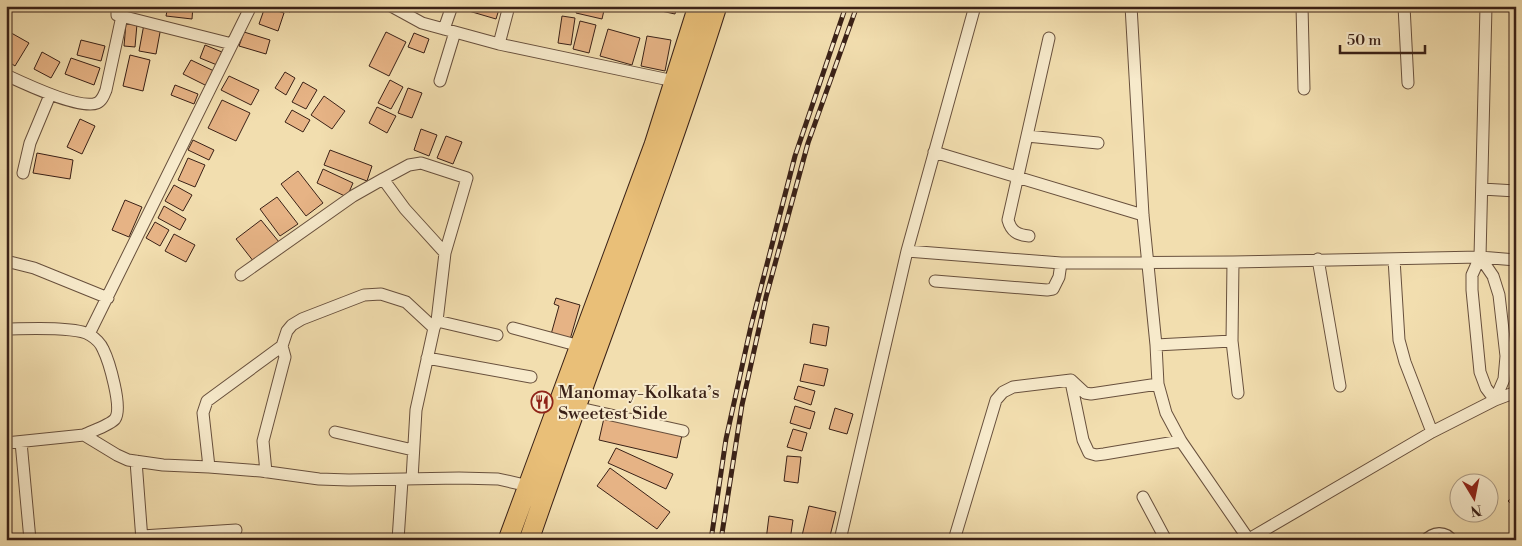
<svg xmlns="http://www.w3.org/2000/svg" width="1522" height="546" viewBox="0 0 1522 546" font-family="'Libre Bodoni',serif">
	<style>
		.building { fill: #e6b385; stroke: #3a2117 }
		.lines { fill: none; stroke-linecap: round; stroke-linejoin: round }
		.service-casing { stroke: #68503d; stroke-width: 8 }
		.minor-casing { stroke: #68503d; stroke-width: 13 }
		.primary-casing { stroke: #3a2117; stroke-width: 21 }
		.service { stroke: #f7eacb; stroke-width: 5.5 }
		.minor { stroke: #f7eacb; stroke-width: 11 }
		.primary { stroke: #e9bf78; stroke-width: 19 }
		.rail-casing { stroke: #3a2117; stroke-width: 5 }
		.rail { stroke: #f7eacb; stroke-width: 3; stroke-dasharray: 9; stroke-linecap: butt }
		.labels { text-anchor: middle; stroke-width: 4; stroke-linejoin: round; paint-order: stroke }
		.poi-label { font-size: 18px; fill: #3a2117; stroke: #f7eacb; text-anchor: start }
	</style>
	<rect width="100%" height="100%" fill="#f2deaf"/>
	<filter id="stains"><feTurbulence type="fractalNoise" baseFrequency=".004" numOctaves="4"/><feColorMatrix values="0 0 0 0 .2 0 0 0 0 .09 0 0 0 0 .02 0 0 0 .5 -.17"/></filter>
	<radialGradient id="worn" r=".72"><stop offset=".6" stop-color="#630" stop-opacity="0"/><stop offset="1" stop-color="#630" stop-opacity=".3"/></radialGradient>
	<path class="building" d="M168,6h25l-1,13 -26,-3z
		M275,6h17l-2,6z
		M463,6h37l-4,13 -34,-10z
		M577,6h28l-3,13 -26,-6z
		M638,6h39l-2,8z
		M265,7l19,6 -6,18 -19,-7z
		M562,16l13,2 -4,27 -13,-2z
		M580,21l16,4 -7,28 -16,-4z
		M126,23l11,1 -2,23 -11,-1z
		M144,24l17,3 -5,27 -17,-3z
		M608,29l32,9 -8,27 -32,-9z
		M6,30l23,13 -14,23 -9,-6z
		M244,32l26,8 -4,14 -27,-8z
		M386,32l20,10 -17,34 -20,-10z
		M414,33l15,6 -5,14 -16,-6z
		M647,36l24,4 -6,31 -24,-5z
		M81,40l24,6 -4,15 -24,-6z
		M205,45l17,7 -5,13 -17,-7z
		M42,52l18,10 -9,16 -17,-9z
		M130,55l20,5 -7,31 -20,-5z
		M71,58l29,10 -6,17 -29,-11z
		M191,60l23,11 -7,15 -24,-12z
		M285,72l10,6 -9,17 -11,-7z
		M229,76l30,14 -8,15 -30,-15z
		M390,80l13,7 -12,22 -13,-6z
		M303,82l14,8 -11,19 -14,-7z
		M175,85l23,9 -4,10 -23,-9z
		M408,88l14,5 -10,25 -14,-5z
		M324,96l21,15 -13,18 -21,-14z
		M222,100l28,13 -14,28 -28,-13z
		M377,107l19,9 -9,17 -18,-10z
		M292,110l18,10 -7,12 -18,-10z
		M80,119l15,7 -13,28 -15,-7z
		M421,129l16,6 -8,21 -15,-6z
		M446,136l16,6 -9,22 -16,-6z
		M193,140l21,10 -5,10 -21,-10z
		M330,150l42,16 -5,15 -43,-16z
		M37,153l36,7 -3,19 -37,-6z
		M188,158l17,7 -10,22 -17,-7z
		M323,169l30,14 -6,14 -30,-14z
		M298,171l25,32 -17,13 -25,-32z
		M174,185l18,10 -9,16 -18,-10z
		M277,197l21,27 -18,12 -20,-27z
		M125,200l17,7 -13,30 -17,-7z
		M164,206l22,13 -6,11 -22,-12z
		M261,220l18,22 -25,20 -18,-23z
		M155,222l14,8 -9,16 -14,-8z
		M174,234l21,11 -9,17 -21,-11z
		M556,298l24,7 -11,38 -19,-5 9,-32 -5,-2z
		M813,324l16,3 -3,19 -16,-3z
		M804,364l24,5 -4,17 -24,-5z
		M798,386l17,5 -4,14 -17,-6z
		M795,406l20,6 -5,17 -20,-6z
		M835,408l18,6 -6,20 -18,-5z
		M604,418l78,17 -5,23 -78,-18z
		M793,429l14,4 -5,18 -15,-4z
		M616,448l57,26 -7,15 -58,-26z
		M787,456l14,1 -3,26 -14,-2z
		M610,468l60,44 -13,17 -60,-43z
		M1516,494v15l-8,-8z
		M809,506l27,6 -7,28h-28z
		M769,516l24,4 -3,20h-24z"/>
	<g class="lines">
		<g class="service-casing">
			<path id="service" d="M1422,540c10,-11 24,-13 33,0"/>
		</g>
		<g class="minor-casing">
			<path id="minor" d="M117,6v9l115,29
				M391,6l31,17 77,21 175,37
				M1131,6l12,209 13,130 2,39 8,29 15,28 68,99
				M1302,6l2,83
				M1404,6l4,77
				M444,29l8,-23
				M499,44l10,-38
				M6,75c17,8 74,35 91,28 5,-2 7,-8 9,-13l16,-74
				M440,81l15,-49
				M1027,136l71,7
				M934,152l209,63
				M23,173l7,-30 20,-48
				M383,179l26,-14 12,-2 46,15 -22,75 -8,68 -3,7
				M1482,189l34,2
				M1029,236c-12,-1 -18,-5 -21,-16l41,-182
				M907,251l154,12 172,-1 247,-5 6,-251
				M1480,257l-8,18v15l8,82 6,16 9,12 21,-8
				M1480,257l36,3
				M1318,259l22,127
				M1394,259l5,81 6,22 27,70
				M6,261l28,7 74,30
				M1233,262l-1,79 6,52
				M241,275l112,-79 30,-17 22,30 40,44
				M935,281l112,9 6,-1 6,-12 2,-14
				M437,321l60,14
				M513,328l67,18
				M6,329c19,0 70,-3 84,6 5,3 11,9 13,14 6,12 20,59 12,70 -5,6 -23,12 -31,16
				M89,334l162,-328
				M1156,345l76,-4
				M427,358l104,19
				M1071,382l12,58 6,13 7,2 8,-1 77,-13
				M575,407l108,24
				M335,432l78,18
				M21,442l9,98
				M6,443l78,-8 33,20 11,5 35,5 46,2 52,4 58,8 30,1 110,-2 39,1 31,7
				M136,461l6,79
				M209,467l-6,-54 4,-12 75,-55 5,-15 5,-6 10,-6 62,-24 17,-1 25,8 28,26 -18,82 -4,69
				M266,472l-3,-31 22,-84 -3,-11
				M1143,497l23,43
				M142,536l94,-6
				M1249,539l183,-107 63,-32 9,-21 2,-23 -7,-61 -6,-19 -13,-19
				M398,540l4,-60
				M840,540l67,-289 68,-245
				M954,540l42,-140 7,-8 10,-5 58,-7 14,13 6,1 67,-10"/>
		</g>
		<g class="primary-casing">
			<path id="primary" d="M508,540l146,-395 44,-139
				M529,540c61,-178 131,-354 188,-534"/>
		</g>
		<use href="#service" class="service"/>
		<use href="#minor" class="minor"/>
		<use href="#primary" class="primary"/>
		<g class="rail-casing">
			<path id="rail" d="M711,540l15,-101 25,-113 44,-170 51,-150
				M721,540l21,-135 24,-108 42,-154 49,-137"/>
		</g>
		<use href="#rail" class="rail"/>
	</g>
	<defs>
		<g id="restaurant-ring" transform="scale(1.125)"><circle r="9.5" fill="#f7eacb" stroke="#8f2418" stroke-width="1.5"/><path d="M-5-6h1v4h1v-4h1v4h1v-4h1v5L-1.5 .5V6h-2V.5L-5-1ZM5-6V6H3V1.5H1.5Q1.5-4 5-6Z" fill="#8f2418"/></g>
	</defs>
	<g fill-rule="evenodd">
		<use href="#restaurant-ring" x="542" y="402"/>
	</g>
	<g class="labels">
		<g class="poi-label">
			<text x="558" y="398">Manomay-Kolkata’s<tspan x="558" dy="21">Sweetest Side</tspan></text>
		</g>
	</g>
	<rect width="1522" height="546" fill="none" stroke="#f2deaf" stroke-width="25"/>
	<rect x="8" y="8" width="1507" height="531" fill="none" stroke="#3a2117" stroke-width="2.5"/>
	<rect x="12" y="12" width="1497" height="521" fill="none" stroke="#3a2117"/>
	<g transform="translate(1474 498) rotate(170)"><circle r="24" fill="#f7eacb" stroke="#ab9a83"/>
	<path d="M0-4L9 19L0 12L-9 19Z" fill="#8f2418"/>
	<text y="-8" font-size="14" font-weight="bold" text-anchor="middle" fill="#3a2117">N</text>
	</g>
	<path d="M1340 45v8h85v-8" fill="none" stroke="#3a2117" stroke-width="2.5"/>
	<text x="1347" y="45" font-size="15" fill="#3a2117" stroke="#f7eacb" stroke-width="4" paint-order="stroke">50 m</text>
	<rect width="100%" height="100%" filter="url(#stains)"/>
	<rect width="100%" height="100%" fill="url(#worn)"/>
</svg>
